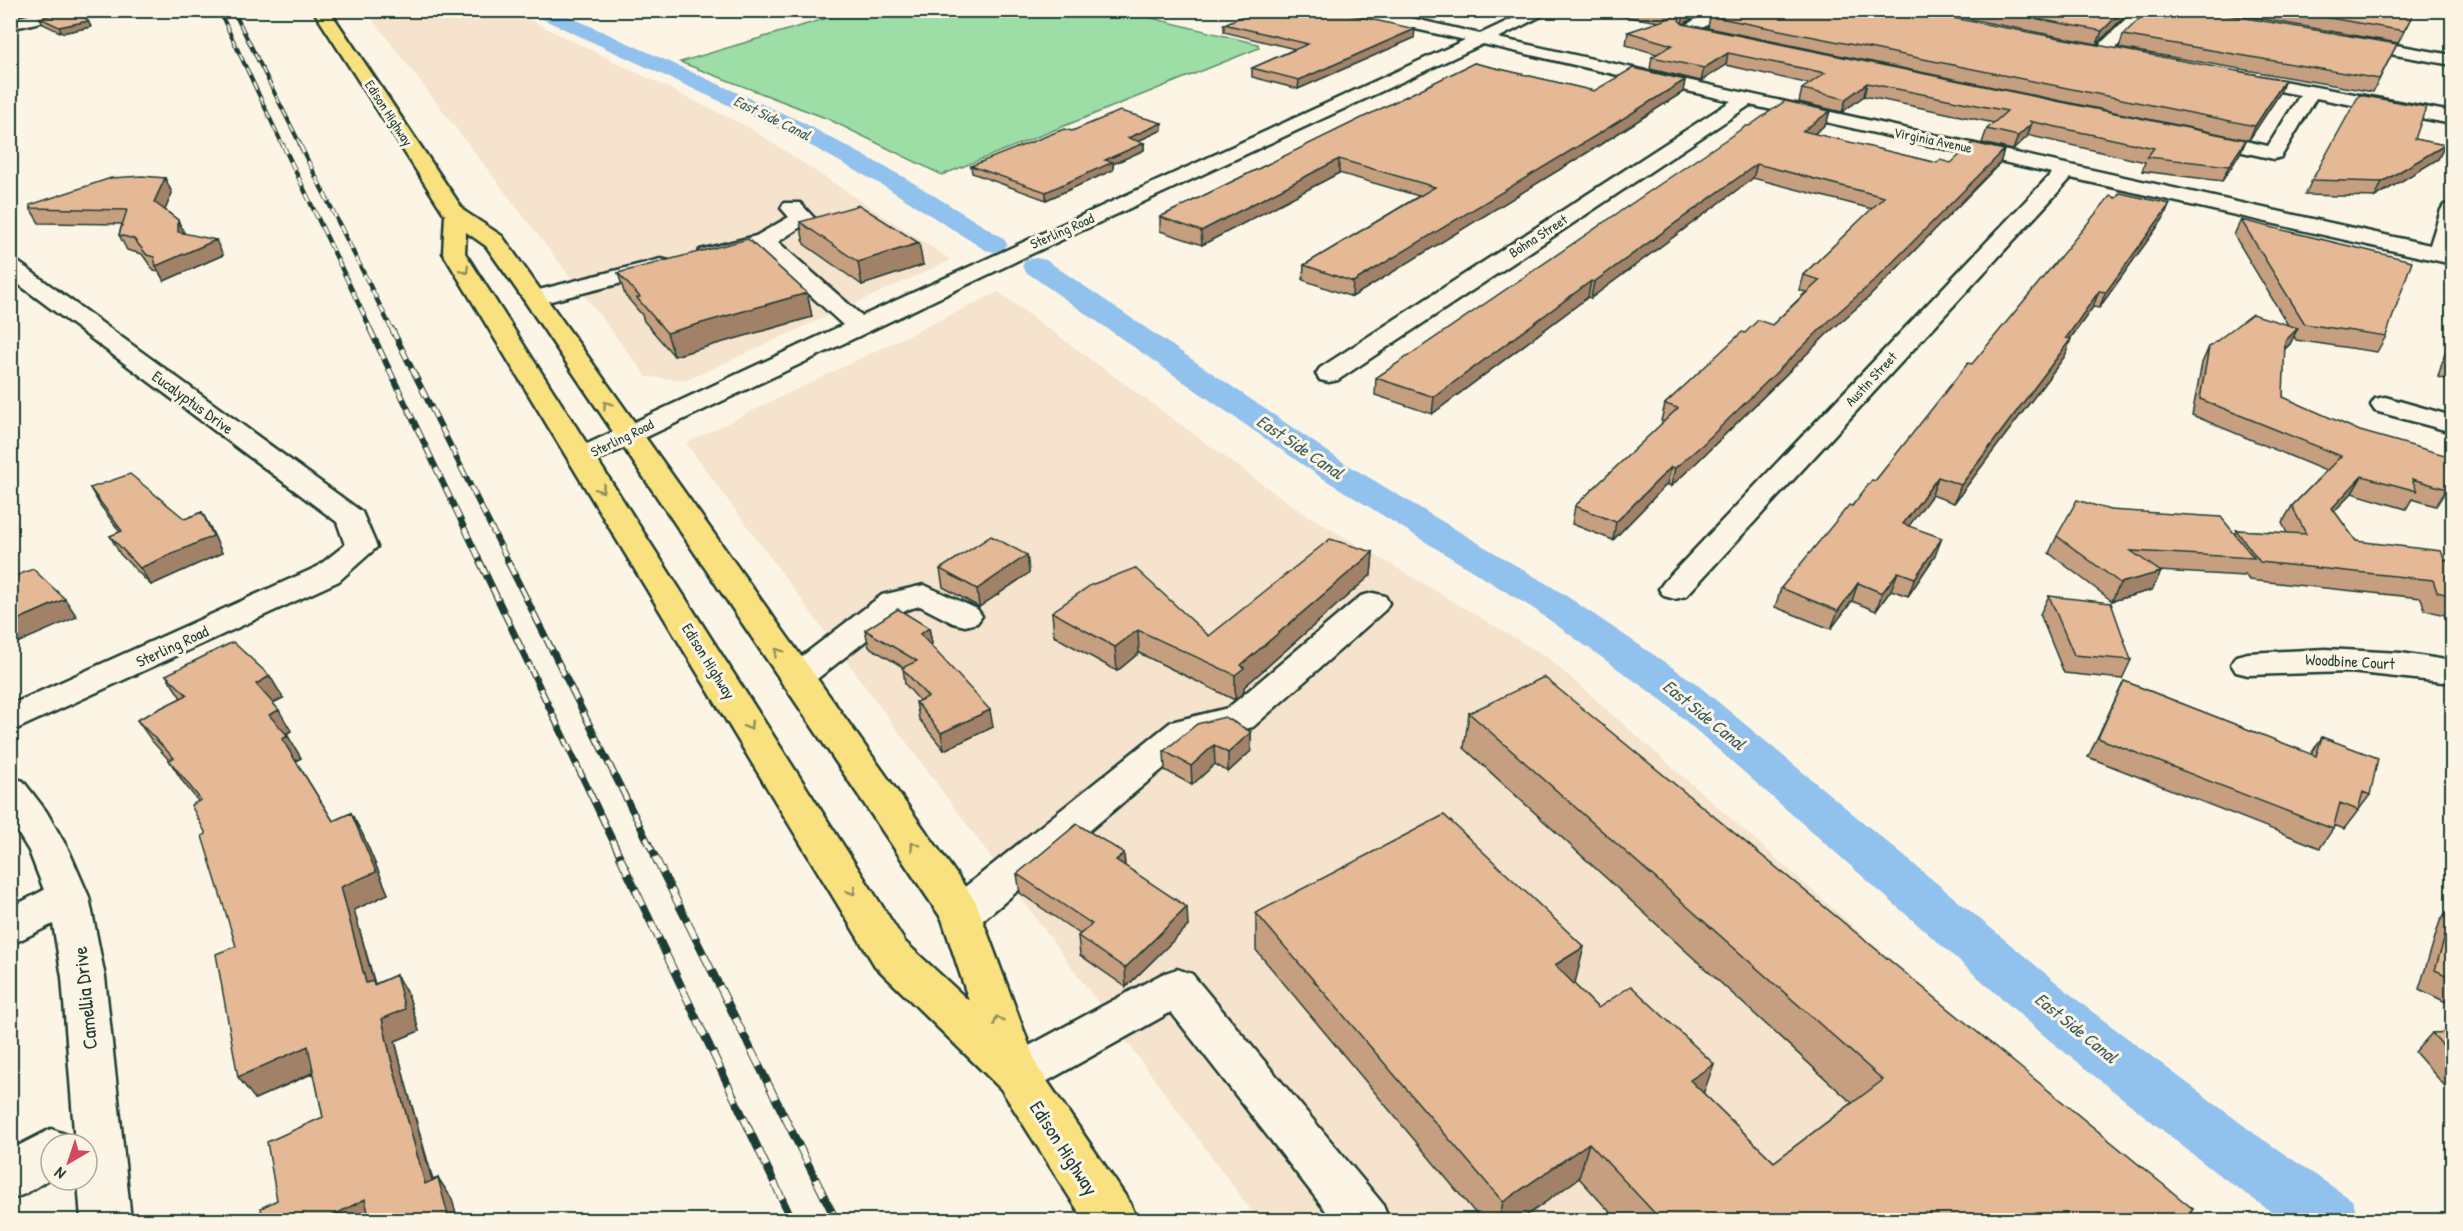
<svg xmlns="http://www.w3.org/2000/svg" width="2463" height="1231" viewBox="0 0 2463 1231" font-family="'Patrick Hand',sans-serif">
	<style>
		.built { fill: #f5e3cd }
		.green { fill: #9ddda6; stroke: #5e8d6d; stroke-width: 1.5 }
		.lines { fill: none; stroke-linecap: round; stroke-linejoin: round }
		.canal { fill: #91c1ed; fill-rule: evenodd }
		.minor-casing { stroke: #1f3d34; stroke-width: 5 }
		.major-casing { stroke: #1f3d34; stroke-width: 5 }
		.minor { fill: #fcf5e5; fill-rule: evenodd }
		.major { fill: #fae180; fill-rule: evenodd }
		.rail-far4-casing { stroke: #1f3d34; stroke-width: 4 }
		.rail-far3-casing { stroke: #1f3d34; stroke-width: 4.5 }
		.rail-far2-casing { stroke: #1f3d34; stroke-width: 6 }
		.rail-far1-casing { stroke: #1f3d34; stroke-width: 7 }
		.rail-casing { stroke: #1f3d34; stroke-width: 8 }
		.rail-far4 { stroke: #fcf5e5; stroke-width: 2; stroke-dasharray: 8; stroke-linecap: butt }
		.rail-far3 { stroke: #fcf5e5; stroke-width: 3; stroke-dasharray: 9; stroke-linecap: butt }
		.rail-far2 { stroke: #fcf5e5; stroke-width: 4; stroke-dasharray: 11; stroke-linecap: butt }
		.rail-far1 { stroke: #fcf5e5; stroke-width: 4.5; stroke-dasharray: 14; stroke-linecap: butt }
		.rail { stroke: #fcf5e5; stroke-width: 6; stroke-dasharray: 18; stroke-linecap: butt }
		.wall { fill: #c69f81; stroke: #1f3d34; stroke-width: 1.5 }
		.shaded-wall { fill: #a18269; stroke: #1f3d34; stroke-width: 1.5 }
		.building { fill: #e6b996; stroke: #1f3d34; stroke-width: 1.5 }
		.oneway { stroke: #8c8f5a }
		.labels { text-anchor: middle; stroke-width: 6; stroke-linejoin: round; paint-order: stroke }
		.far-street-label { font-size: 14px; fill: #1f3d34; stroke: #fcf5e5 }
		.far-water-label { font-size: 15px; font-style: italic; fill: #3c5e62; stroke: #fcf5e5 }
		.street-label { font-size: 16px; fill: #1f3d34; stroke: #fcf5e5 }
		.water-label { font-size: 18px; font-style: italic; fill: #3c5e62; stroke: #fcf5e5 }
		.near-street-label { font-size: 20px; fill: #1f3d34; stroke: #fcf5e5 }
	</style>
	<rect width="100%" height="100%" fill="#fcf5e5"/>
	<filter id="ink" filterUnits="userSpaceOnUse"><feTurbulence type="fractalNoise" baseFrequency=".0167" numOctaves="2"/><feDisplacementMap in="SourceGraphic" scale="12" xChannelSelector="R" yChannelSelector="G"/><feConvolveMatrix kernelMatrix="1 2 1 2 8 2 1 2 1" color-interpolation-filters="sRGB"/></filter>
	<g filter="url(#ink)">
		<path class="built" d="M366,11h145l237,116 203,133 -264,120 -40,-3z
			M998,292l296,215 253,150 640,563h-929l-572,-777z"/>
		<path class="green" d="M851,11h272l135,33 1,4 -317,127 -114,-56 -148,-57z"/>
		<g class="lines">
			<path class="canal" d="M530,10h25l247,112 105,57 96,59 4,6 -4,6 -9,2 -9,-2 -96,-61 -103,-57 -254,-118z
				M1036,258l10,2 297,202 219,131 132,89 392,325 169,127 97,66 8,20h-77l-68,-48 -167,-133 -384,-337 -130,-93 -215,-133 -293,-204 -4,-6 4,-6z"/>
			<g class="minor-casing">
				<path id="minor" d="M50,10h32l-2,3 -70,16v-10z
					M1344,10h32l104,24 51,-24h22l-55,28 932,207 11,-35 3,-5 8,-1v60l-381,-86 -385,418 -11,3 -11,-3 -5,-7 5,-7 388,-409 -302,-68 -412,275 -9,2 -9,-2 -4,-6 4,-6 411,-267 -248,-57 -454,211 -437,208 -10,3 -10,-3 -4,-6 4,-6 271,-126 -83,-76 -52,13 -8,-2 -3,-5 3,-5 56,-14 33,-19 -8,-9 3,-5h16l14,15 -36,24 84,74 603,-276 -113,-25z
					M1711,10h20l-38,24h-12l-2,-3 2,-3z
					M2135,10h17l-44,46h-12l-2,-4 2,-4z
					M2441,10h11v6l-9,-3z
					M2351,37l101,18v10l-107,-19 -2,-4 2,-4z
					M2239,73l213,39v12l-136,-26 -35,59 -7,2 -81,-18 -3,-4 3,-4 7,-2 68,15 32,-51 -67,-13 -3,-4z
					M661,259l8,2 4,5 -4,5 -134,34 -8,-2 -4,-5 4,-5z
					M10,260l8,2 344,250 15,35 -38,34 -329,151v-27l307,-138 28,-22 -8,-23 -327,-244z
					M2385,397l67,19v16l-77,-21 -4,-6 4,-6z
					M924,585l53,24 5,7 -5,7 -12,3 -12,-3 -33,-17 -15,4 -97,76 -12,4 -12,-4 -5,-8 5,-8 98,-75z
					M1373,593l12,3 4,7 -4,7 -132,117 -57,14 -220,185 -15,4 -15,-4 -6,-12 6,-12 225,-180 57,-14 133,-112z
					M2325,649l76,4 51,8v22l-102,-11 -102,3 -12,-3 -5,-8 5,-8 12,-3z
					M10,777l13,4 23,30 23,40 20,46 16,80 26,243h-50l-3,-40h9v-36h-12l-13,-167 -9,-53 -43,21v-37l34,-18 -15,-39 -19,-31z
					M1177,969l15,5 190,229 7,17h-56l-162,-208 -138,77 -16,6 -16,-6 -7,-14 7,-14 161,-87z
					M51,1129l17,6 4,9h-21v34l-24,15 -17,7v-50z"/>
			</g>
			<g class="major-casing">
				<path id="major" d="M313,10h16l135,201 38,25 474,666 61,164 93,137 7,17h-53l-83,-131 -126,-123 -432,-713 2,-38zM466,232l20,14 38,54 418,619 27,82 -64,-59 -440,-689z"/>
			</g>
			<use href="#minor" class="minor"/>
			<use href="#major" class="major"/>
			<g class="rail-far4-casing">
				<path id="rail-far4" d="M219,10l64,136
					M233,10l68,136"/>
			</g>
			<g class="rail-far3-casing">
				<path id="rail-far3" d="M283,145l88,185
					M300,145l92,185"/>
			</g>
			<g class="rail-far2-casing">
				<path id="rail-far2" d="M370,329l111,234
					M392,329l117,234"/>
			</g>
			<g class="rail-far1-casing">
				<path id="rail-far1" d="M480,562l141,296
					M508,562l148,296"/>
			</g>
			<g class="rail-casing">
				<path id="rail" d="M620,857l172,363
					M655,857l181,363"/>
			</g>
			<use href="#rail-far4" class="rail-far4"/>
			<use href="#rail-far3" class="rail-far3"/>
			<use href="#rail-far2" class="rail-far2"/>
			<use href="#rail-far1" class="rail-far1"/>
			<use href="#rail" class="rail"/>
		</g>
		<path class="wall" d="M1609,10h97l-23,14 563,116 -6,14 -18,27 -80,-10 3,-9 -118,-27 -14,15 -31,-7 5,-14 7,-6 -130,-27 -22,16 -43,-10 3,-13 8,-5 -84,-19 -25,16 -51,-12 2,-12 5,-3 -31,-9 2,-13 32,-10 -52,-8z
			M1923,10h208l-34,34z
			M2211,10h204l-17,33z
			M1710,16l570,77 -31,47 -541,-112z
			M40,18l48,3 3,6 -29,6 -19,-9z
			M1224,24l190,14 -116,51 -46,-12v-9l43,-19 -71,-17z
			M2123,35l274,9 -24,48 -254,-44z
			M1474,63l120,28 91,-11 -2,12 -85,54 -246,151 -49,-17 1,-15 115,-69 -80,-23 -137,72 -42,-14v-14z
			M1830,111l-4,13 -12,10 123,29h14l53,-13 -4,13 -131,134 -41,36 -131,129 -26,24 -4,-2 -54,56 -41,-16 3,-18 89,-84 -3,-1 4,-17 80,-71 27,-8 34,-33 -7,-2 4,-15 69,-66 -119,-31 -162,120 -3,-1 -156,117 -57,-19 1,-17 373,-252z
			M1162,130l-24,11 6,2v7l-31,14v6l-67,30 -74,-27 -1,-7 101,-35z
			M2415,139l30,6 -7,14 -63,38 -70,-2 7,-15z
			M165,178l7,15 -7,17 13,10 6,13 39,22 -59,26 -5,-9 -5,-1 -12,-17 -15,-4 -8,-15 3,-11 -83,-1 -9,-15z
			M2163,219l-64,89 -6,-1 -23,32 -5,17 -111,147 -22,-8 -24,31 27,30 -27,40 -17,-6 -15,21 -24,-10 -21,28 -56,-22 6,-19 71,-82 23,-25 97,-117z
			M2241,220l145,116 -9,16 -81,-12 -2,-4 -4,8 -6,6 -1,47 164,92 -11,17 -24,-7 -6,10 -54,-16 -18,18 22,30 96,20v56l-27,-7 -4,-12 -172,-18 -4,-6 -1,2 -85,-5 -7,19 -40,11 -63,-48 8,-17 53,-26 125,24 1,-4 51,3 -5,-10 10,-17 34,-35 -134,-56 10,-52 7,-16 79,-22 -54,-90z
			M800,222l123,43 -61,20 -58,-41z
			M618,273l189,20 5,24 -138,39 -30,-35 -2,-6 -17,-20z
			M2452,329v52l-14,-4z
			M90,488l95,31 17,-7 9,17 11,24 -71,32 -31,-31 -10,-18 10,-4 -20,-27z
			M1373,552l-2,23 -127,112v5l-9,8 -96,-47 -22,18 -63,-35 -2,-24 157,24z
			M1027,555l2,18 -50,34 -36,-20 -3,-18z
			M2049,596l82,64 -9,19 -58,-6 -24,-59z
			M929,628l3,16 -2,2 63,81 -49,23 -25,-31 -3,-17 4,-1 -15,-17 -2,-17 -34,-20 -4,-17z
			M166,675l117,23 -10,5 18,28 -5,3 15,24 -5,3 37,60 18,-8 12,22 25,59 -34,16 21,74 21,-9 13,22 10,34 -24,10 10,40 28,99 5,-2 14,21 -175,1 46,-83 -9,-44 -59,26 -19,-153 -38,-145 -15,-19 -14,-22 -17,-19 -15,-21 44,-22z
			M2124,681l187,73 11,-17 48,58 -26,34 -10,-4 -1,4 -13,19 -232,-91z
			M1469,713l724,496 -9,12h-566l-39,-43 -60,43h-37l-226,-271v-37l319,70 -1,1 24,24 105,85 71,69 78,-59 -388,-355z
			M1251,732v19l-23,21 -13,-8 -23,21 -27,-15 -1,-19z
			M1124,853l1,13 63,60 -62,61 -46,-32 -2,-19 2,-2 -60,-41 -3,-19z
			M2452,906v99l-33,-16 21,-68z
			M2452,1032v61h-1l-36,-41 17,-19z"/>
		<path class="shaded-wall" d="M10,10h28l-28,7z
			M1688,10h18l-24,15 2,-12z
			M2123,10h8l-34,34 5,-13z
			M88,21l3,6 -29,6 -3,-6z
			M1415,29l-1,9 -116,51 1,-9z
			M1728,53l-2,12 -25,16 3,-13z
			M1685,80l-2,12 -85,54 -246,151 1,-15z
			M2285,80l-5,13 -31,47 6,-14z
			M1867,83l-3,13 -22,16 4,-13z
			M1830,111l-4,13 -26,21 3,-14z
			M1162,123v7l-33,15 -1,-7z
			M2032,123l-5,14 -14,13 5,-14z
			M2246,140l-6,14 -18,27 7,-15z
			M1144,143v7l-31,14v6l-67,30v-8l59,-32z
			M2445,145l-7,14 -63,38 7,-15z
			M2004,150l-4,13 -131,134 -41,36 -131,129 -26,24 4,-18z
			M1339,159v14l-137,72 -1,-14z
			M1757,164l-4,14 -162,120 3,-16z
			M165,178l7,15 -10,24 -8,-15z
			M2170,204l-7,15 -64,89 7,-16z
			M178,220l7,15 -7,-3z
			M216,240l7,15 -59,26 -8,-15z
			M919,243l4,22 -61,20 -4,-23z
			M1591,281l-3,16 -156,117 2,-17z
			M2099,291l-6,16 -34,47 7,-16z
			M807,293l5,24 -138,39 -7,-23z
			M2298,328l-8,16 -14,13 9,-16z
			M2071,339l-6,17 -111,147 7,-18z
			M1671,467l-4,17 -54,56 3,-18z
			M2362,476l-10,17 -31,32 11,-17z
			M1938,477l-6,18 -35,47 6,-18z
			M202,512l9,17 11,24 -71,32 -11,-17z
			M1942,538l-7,18 -27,40 7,-18z
			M1373,552l-2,23 -127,112v5l-9,8v-25l6,-10z
			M1027,555l2,18 -50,34 -2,-18z
			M1898,572l-7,18 -15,21 6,-18z
			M2161,572l-9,18 -40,11 8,-18z
			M1858,583l-6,18 -21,28 7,-18z
			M65,599l12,18 -67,29v-23z
			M929,628l3,16 -9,7 -3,-17z
			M1138,630l1,23 -22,18 -2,-24z
			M270,676l13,22 -15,7 -12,-21z
			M279,710l12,21 -10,5 -12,-21z
			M990,710l3,17 -49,23 -3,-17z
			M1251,732v19l-23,21v-19z
			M288,736l13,22 -6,3 -13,-22z
			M1214,745l1,19 -23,21 -1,-19z
			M351,813l12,22 25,59 -34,16 20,73 12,20 -20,-20 -25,-96z
			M1124,853l1,19 -9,-12z
			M1187,907l1,19 -62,61 -1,-19z
			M1584,947l-9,36 -29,18 9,-36z
			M396,975l13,22 10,34 -24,10 10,40 34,125 -14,-22 -34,-125 -9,-40z
			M308,1046l15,22 -68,31 -17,-22z
			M1714,1064l-13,36 -11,-20z
			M1589,1143l-10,35 -60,43h-20l4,-19z
			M438,1178l14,21 6,22h-21z
			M365,1199l15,22h-58z
			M2193,1209l-9,12h-4z"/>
		<path class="building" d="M72,10h6l10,11 -29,6 -19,-9z
			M1257,10h72l86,19 -116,51 -47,-12 56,-24 -84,-20z
			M1667,10h21l-4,3z
			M1719,10h191l375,70 -30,46 -545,-110z
			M1990,10h133l-21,21z
			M2148,10h51l198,34 -18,35 -256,-44z
			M2284,10h131l-11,21z
			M1682,14l-3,6 4,4 563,116 -17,26 -82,-9 7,-9 -125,-27 3,2 -14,13 -31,-7 20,-18 -140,-28 -21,16 -44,-10 23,-16 -97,-20 -24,15 -52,-11 20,-12 -44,-13z
			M1474,63l120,28 39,-23 52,12 -85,53 -247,149 -49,-17 131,-78 -96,-28 -138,72 -41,-14z
			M2359,95l67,12 -11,32 30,6 -63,37 -70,-2z
			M1785,101l45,10 -27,20 134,32 3,-3 11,3 22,-20 31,7 -131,132 -40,35 -131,128 -27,23 -4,-1 -55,55 -41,-16 103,-98 -13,-4 77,-72 3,1 13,-13 14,5 48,-45 -17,-5 81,-78 -127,-33 -163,118 -3,-1 -157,116 -58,-19 318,-217 52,-35h3z
			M1120,111l42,12 -34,15 16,5 -39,17 8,2 -67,30 -75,-26 93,-37 8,2z
			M142,176l23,2 -11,24 24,18v12l38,8 -60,26 -2,-9 -7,-2 -13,-16 -15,-4 8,-25 -97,-2v-3l81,-27z
			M2120,193l50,11 -64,88 -7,-1 -33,47 5,1 -110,146 -23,-8 -35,47 39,14 -27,40 -17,-6 -16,21 -24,-10 -20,28 -57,-23 68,-83 3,1 20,-26 3,1 93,-118 4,1 138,-168 6,2z
			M859,205l60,38 -61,19 -58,-40z
			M2241,220l171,41 -26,75 -81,-12z
			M748,239l59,54 -140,40 -30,-35 3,-1 -22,-24z
			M2252,314l46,14 -13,13 -2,56 77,34 92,26v10l-5,22 -35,-10 5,12 -55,-15 -30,32 24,33 85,10 4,9 7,1v35l-15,-4 -4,-12 -173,-18 -24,-32 70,4 -14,-28 49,-50 -141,-57 9,-52z
			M2452,344v17l-5,-1z
			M130,474l55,45 17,-7 11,24 -73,32 -30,-32 12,-5 -32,-43z
			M2077,500l33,10 111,7 33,41 -123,-7 30,21 -41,11 -63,-47z
			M991,536l36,19 -50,34 -37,-20z
			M1330,539l43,13 -132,113 3,3 -9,7 -97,-45 -23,17 -63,-35 39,-27 44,-17 74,68z
			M33,569l32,30 -55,24v-45z
			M2049,596l62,7 20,57 -57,-5z
			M898,609l31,19 -9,6 70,76 -49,23 -25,-31 12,-5 -26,-29 15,-7 -52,-31z
			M233,642l37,34 -14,8 23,26 -10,5 19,21 -6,3 51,82 18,-8 25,59 -35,15 25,96 7,-2 1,4 22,-10 9,34 -23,10 9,40 34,125 13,-6 10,37 -11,6h-67l-5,-22 -43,22h-59l-2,-13 16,-8 -10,-58 56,-25 -15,-71 -70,31 -22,-123 20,-8 -34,-110 4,-2 -15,-29 10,-5 -32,-40 5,-2 -37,-38 50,-25 -21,-20z
			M1544,677l649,532 -13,12h-518l-73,-78 -86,59 -247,-289 188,-98 140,132 -29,18 43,43 33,-22 83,78 -24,16 84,82 109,-82 -414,-367z
			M2124,681l192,75 6,-19 56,21 -8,37 -7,-3 -5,18 -18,-7 -7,26 -235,-91z
			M1225,717l26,15 -23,21 -14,-8 -23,21 -27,-15 33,-27z
			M1077,824l47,29 -8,7 71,47 -62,61 -47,-32 14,-12 -75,-50z
			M2452,913v65l-17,-8z
			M2452,1032v24l-20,-23z"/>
		<defs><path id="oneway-chevron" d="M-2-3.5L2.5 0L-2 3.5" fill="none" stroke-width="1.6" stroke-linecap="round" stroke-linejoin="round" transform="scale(1.5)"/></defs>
		<g class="oneway">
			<use href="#oneway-chevron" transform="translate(465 270) rotate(58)"/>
			<use href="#oneway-chevron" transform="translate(607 405) rotate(-124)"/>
			<use href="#oneway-chevron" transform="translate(601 489) rotate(58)"/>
			<use href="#oneway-chevron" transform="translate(778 652) rotate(-125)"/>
			<use href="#oneway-chevron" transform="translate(749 726) rotate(58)"/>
			<use href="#oneway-chevron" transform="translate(914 846) rotate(-125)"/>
			<use href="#oneway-chevron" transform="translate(852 891) rotate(58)"/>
			<use href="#oneway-chevron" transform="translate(998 1020) rotate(-109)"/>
		</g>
	</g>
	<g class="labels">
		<g class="far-street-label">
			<text transform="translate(389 113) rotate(57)" y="5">Edison Highway</text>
			<text transform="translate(1933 140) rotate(12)" y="5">Virginia Avenue</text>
			<text transform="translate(1062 231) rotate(-24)" y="5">Sterling Road</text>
			<text transform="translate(1538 236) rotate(-33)" y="5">Bohna Street</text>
			<text transform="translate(1871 379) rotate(-47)" y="5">Austin Street</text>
			<text transform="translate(622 438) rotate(-26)" y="5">Sterling Road</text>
		</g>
		<g class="far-water-label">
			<text transform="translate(772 118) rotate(26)" y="5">East Side Canal</text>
		</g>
		<g class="street-label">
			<text transform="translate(193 402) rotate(36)" y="6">Eucalyptus Drive</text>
			<text transform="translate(172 646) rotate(-25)" y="6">Sterling Road</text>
			<text transform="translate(709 661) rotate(58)" y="6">Edison Highway</text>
			<text transform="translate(2350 661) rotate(3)" y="6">Woodbine Court</text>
		</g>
		<g class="water-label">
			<text transform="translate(1300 447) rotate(34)" y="6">East Side Canal</text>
			<text transform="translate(1704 715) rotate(39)" y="6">East Side Canal</text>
			<text transform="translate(2076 1028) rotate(39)" y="6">East Side Canal</text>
		</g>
		<g class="near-street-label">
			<text transform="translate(85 998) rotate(-96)" y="7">Camellia Drive</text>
			<text transform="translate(1064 1148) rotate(57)" y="7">Edison Highway</text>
		</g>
	</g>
	<rect width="2463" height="1231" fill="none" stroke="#fcf5e5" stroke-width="36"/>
	<rect x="18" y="18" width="2427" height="1195" fill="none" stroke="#1f3d34" stroke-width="2" filter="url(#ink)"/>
	<g transform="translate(69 1162) rotate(219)"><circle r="28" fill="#fcf5e5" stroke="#a4ab9e" stroke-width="1.5"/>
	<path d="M0-4.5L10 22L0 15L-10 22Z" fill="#d1495b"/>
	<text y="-9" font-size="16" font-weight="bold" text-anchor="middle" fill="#1f3d34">N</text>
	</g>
</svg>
